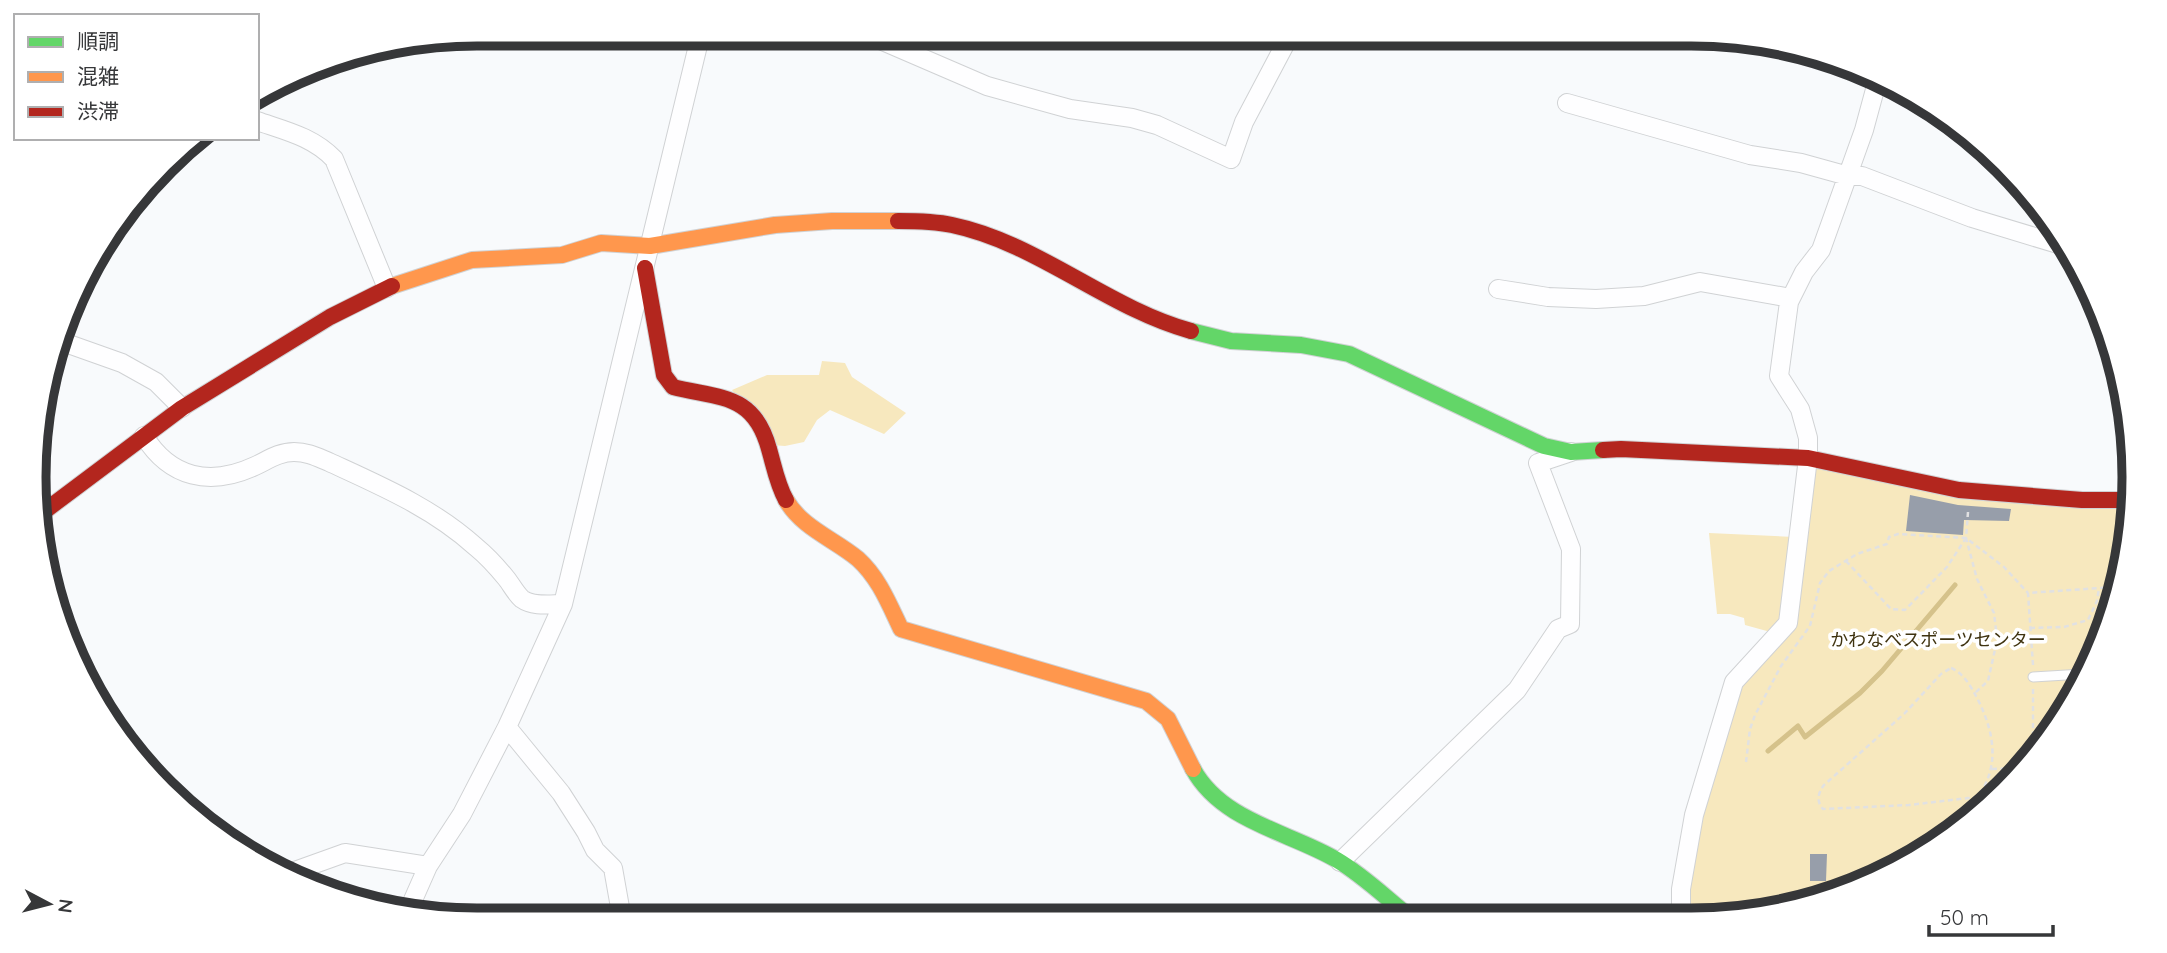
<svg xmlns="http://www.w3.org/2000/svg" width="2167" height="953" viewBox="0 0 2167 953" font-family="Quicksand,'Noto Sans JP',sans-serif">
	<style>
		.green { fill: #f7e8be }
		.lines { fill: none; stroke-linecap: round; stroke-linejoin: round }
		.stream { stroke: #d5c28b; stroke-width: 5 }
		.building { fill: #979eaa }
		.lane-casing { stroke: #d0d2d4; stroke-width: 11 }
		.street-casing { stroke: #d0d2d4; stroke-width: 20 }
		.fast-casing { stroke: #d0d2d4; stroke-width: 18 }
		.slow-casing { stroke: #d0d2d4; stroke-width: 18 }
		.jam-casing { stroke: #d0d2d4; stroke-width: 18 }
		.path { stroke: #e1e1e2; stroke-width: 2.5; stroke-dasharray: 5 3.5; stroke-linecap: butt }
		.lane { stroke: #fefeff; stroke-width: 9 }
		.street { stroke: #fefeff; stroke-width: 18 }
		.fast { stroke: #63d668; stroke-width: 16 }
		.slow { stroke: #ff974d; stroke-width: 16 }
		.jam { stroke: #b3261e; stroke-width: 16 }
		.labels { text-anchor: middle; stroke-width: 7; stroke-linejoin: round; paint-order: stroke }
		.park-label { font-size: 18px; fill: #3f3310; stroke: #fff }
		.rim { fill: none; stroke: #363739; stroke-width: 9 }
	</style>
	<rect width="100%" height="100%" fill="#f8fafc"/>
	<path class="green" d="M822,361l23,2 7,14 54,36 -22,21 -54,-24 -13,10 -13,22 -19,4 -14,-1 -39,-55 35,-15h52z
		M1813,467l312,40 -15,112 -51,104 -77,87 -122,76 -89,24 -91,-7 55,-215 58,-60z
		M1709,533l85,4 -9,83 -11,13 -29,-8 -1,-7 -14,-4h-13z"/>
	<g class="lines">
		<path class="stream" d="M1768,751l30,-25 7,11 55,-44 22,-22 73,-86"/>
	</g>
	<path class="building" d="M1910,495l48,10 53,4 -2,12 -45,-1 -1,15 -57,-4z
		M1810,854h17l-1,27h-16z"/>
	<g class="lines">
		<g class="lane-casing">
			<path id="lane" d="M2033,677l50,-3"/>
		</g>
		<g class="street-casing">
			<path id="street" d="M864,33l123,53 83,23 62,9 25,7 74,34 13,-37 47,-89
				M1567,103l183,52 51,8 47,13h14l110,42 89,27
				M257,121c29,10 56,16 77,38l53,129
				M1498,289l50,8 48,2 48,-3 56,-14 91,16
				M60,341l62,22 34,19 26,26
				M144,436c26,42 66,51 111,30 13,-6 24,-14 39,-14 14,0 23,5 35,10 52,24 104,46 147,85 11,9 21,20 30,31 5,6 10,16 16,21 11,8 29,5 41,5
				M507,727l54,66 25,39 9,18 18,18 8,45 3,6
				M1340,862l177,-172 41,-61 12,-5 1,-75 -33,-86 33,-11
				M292,872l53,-19 83,13
				M409,909l19,-43 34,-52 45,-87 56,-123 138,-571
				M1681,916v-27l13,-74 40,-133 54,-59 20,-165v-20l-8,-29 -21,-33 10,-74 15,-30 17,-22 43,-120 13,-48"/>
		</g>
		<g class="fast-casing">
			<path id="fast" d="M1191,331l40,10 70,4 48,9 195,92 27,6 32,-2
				M1193,769c29,53 97,63 144,91 27,16 49,38 73,57"/>
		</g>
		<g class="slow-casing">
			<path id="slow" d="M392,286l80,-26 90,-5 39,-12 49,3 125,-21 57,-4h66
				M786,500c16,28 48,39 72,59 21,19 31,45 43,70l245,72 22,18 25,50"/>
		</g>
		<g class="jam-casing">
			<path id="jam" d="M898,221c18,0 36,0 54,4 86,18 155,83 239,106
				M645,268l19,107 9,12c47,12 81,6 96,62 5,17 8,35 17,51
				M1603,450l18,-1 187,9 151,32 123,10h44
				M38,516l144,-108 148,-91 62,-31"/>
		</g>
		<path class="path" d="M1968,512l-2,26 11,41 17,34 2,17v15l-8,36 -13,12
			M1846,561l45,48 14,1 42,-43 19,-29
			M2030,628l34,-1 24,-7 9,-19 2,-13
			M2033,665l-5,-72 86,-6
			M1951,668c12,5 19,17 25,28 17,32 26,70 1,101l-68,8 -86,4c-7,-8 -5,-16 1,-24l80,-71 37,-40z
			M2033,689v64
			M1746,762l4,-33 5,-14 26,-49 29,-40 10,-43 9,-12 28,-17 30,-10 2,-7 9,-3 68,4 38,29 24,26
			M1992,769l27,-1"/>
		<use href="#lane" class="lane"/>
		<use href="#street" class="street"/>
		<use href="#fast" class="fast"/>
		<use href="#slow" class="slow"/>
		<use href="#jam" class="jam"/>
	</g>
	<g class="labels">
		<g class="park-label">
			<text x="1938" y="646">かわなべスポーツセンター</text>
		</g>
	</g>
	<path d="M0 0H2167V953H0ZM477 46H1691A431 431 0 0 1 2122 477V477A431 431 0 0 1 1691 908H477A431 431 0 0 1 46 477V477A431 431 0 0 1 477 46Z" fill="#fff" fill-rule="evenodd"/>
	<path class="rim" d="M477 46H1691A431 431 0 0 1 2122 477V477A431 431 0 0 1 1691 908H477A431 431 0 0 1 46 477V477A431 431 0 0 1 477 46Z"/>
	<rect x="14" y="14" width="245" height="126" fill="#ffffff" stroke="#afafb0" stroke-width="2"/>
	<rect x="28" y="37" width="35" height="10" fill="#63d668" stroke="#afafb0" stroke-width="2"/>
	<text x="77" y="49" font-size="21" fill="#363739">順調</text>
	<rect x="28" y="72" width="35" height="10" fill="#ff974d" stroke="#afafb0" stroke-width="2"/>
	<text x="77" y="84" font-size="21" fill="#363739">混雑</text>
	<rect x="28" y="107" width="35" height="10" fill="#b3261e" stroke="#afafb0" stroke-width="2"/>
	<text x="77" y="119" font-size="21" fill="#363739">渋滞</text>
	<g transform="translate(49 904) rotate(97)" stroke="#ffffff" stroke-width="5" paint-order="stroke">
	<path d="M0-5L12 26L0 18L-12 26Z" fill="#363739"/>
	<text y="-10" font-size="19" font-weight="bold" text-anchor="middle" fill="#363739">N</text>
	</g>
	<path d="M1929 925v10h124v-10" fill="none" stroke="#363739" stroke-width="3.5"/>
	<text x="1940" y="925" font-size="21" fill="#363739" stroke="#ffffff" stroke-width="5" paint-order="stroke">50 m</text>
</svg>
